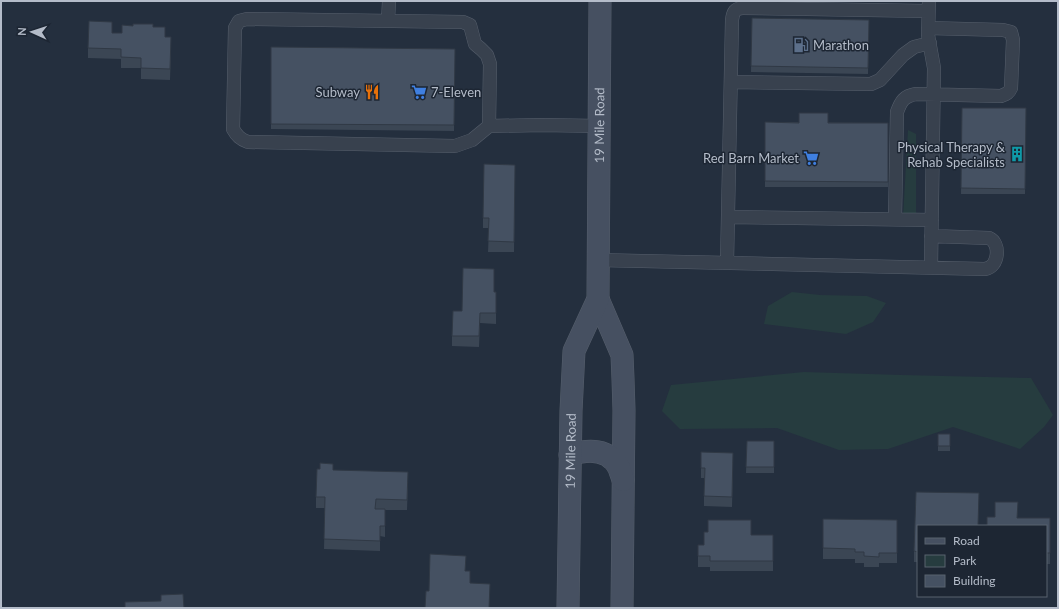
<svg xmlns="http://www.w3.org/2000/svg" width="1059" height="609" viewBox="0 0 1059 609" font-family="Lato,sans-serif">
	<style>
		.green { fill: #263c3f }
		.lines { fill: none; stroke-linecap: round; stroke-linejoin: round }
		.lane-casing { stroke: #565f6c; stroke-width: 14 }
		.secondary-casing { stroke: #565f6c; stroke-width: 23 }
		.lane { stroke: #38414e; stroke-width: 13 }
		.secondary { stroke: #465061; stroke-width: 22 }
		.wall { fill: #3b4654 }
		.shaded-wall { fill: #303945 }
		.building { fill: #455162; stroke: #303945 }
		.labels { text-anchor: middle; stroke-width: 3; stroke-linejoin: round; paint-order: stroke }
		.poi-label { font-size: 13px; fill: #b4bcc9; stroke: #1d2633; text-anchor: end }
		.street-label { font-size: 13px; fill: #b4bcc9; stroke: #1d2633 }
	</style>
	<rect width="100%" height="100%" fill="#242f3e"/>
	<path class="green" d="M908,130l8,4v79l-1,3 -12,1z
		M792,292l28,3 47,1 19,7 -13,19 -27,12 -82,-10 4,-18z
		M804,372l98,3 129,3 22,37 -9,12 -24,22 -67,-22 -65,22 -49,1 -62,-22 -97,1 -18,-18 9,-26z"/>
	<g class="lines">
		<g class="lane-casing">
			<path id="lane" d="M929,1l-1,34 6,33 -3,199
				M388,21l1,-20
				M731,82l140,2 9,-4 23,-25 11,-8 16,-4
				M489,126l1,-62 -3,-9 -6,-6 -6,-5 -5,-19 -7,-3 -216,-3 -8,2 -4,7 -2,101c4,7 7,10 15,13l207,4 17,-6 17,-14 53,-1 57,1
				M728,217l204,3
				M895,219l2,-107c4,-11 7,-16 19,-18l85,2c5,-2 8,-3 10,-8l2,-48 -2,-8 -8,-2 -75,-2
				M598,260l387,9c14,-2 16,-26 4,-31l-58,-2
				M727,263l5,-243c1,-8 3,-12 11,-12l185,3"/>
		</g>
		<g class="secondary-casing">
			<g id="secondary">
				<path d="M598,299l24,56 1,24 1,31 -2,198"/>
				<path d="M570,455c18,-6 39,-7 49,13 1,4 3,8 4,12"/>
				<path id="s1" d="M568,608l3,-197 3,-60 24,-52 2,-298"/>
			</g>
		</g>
		<use href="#lane" class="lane"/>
		<use href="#secondary" class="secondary"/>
	</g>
	<path class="wall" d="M752,18l117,2 -1,54 -117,-2z
		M153,27l12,10 6,10 -1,33 -29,-1v-11h-20v-9l-33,-1v-10l24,-15h10z
		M271,47l184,2 -1,82 -183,-2z
		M962,108h64l-1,86h-64z
		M765,122l123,1v64h-123z
		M515,165l-1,87h-26l1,-24h-6v-10z
		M494,292l2,10v22l-16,-1 -1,24 -27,-1v-10z
		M938,434h12v17h-12z
		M747,441h27v32h-28z
		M701,452l32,11 -1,44 -28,-1v-28h-3z
		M333,470l75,12 -1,28h-22v27l-5,-1v15l-56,-2 1,-41h-9v-11z
		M1017,518h33v46h-4v-38z
		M823,519l74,1v43h-18v4h-15v-4h-9v-4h-32z
		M918,526v36h-4v-11z
		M751,535h22v36h-63v-4h-12v-22h6z"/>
	<path class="shaded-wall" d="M171,37v10l-1,33v-11z"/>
	<path class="building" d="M752,18l117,2 -1,48 -117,-2z
		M89,21l23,1v11h10v-8l11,1v-2h20v3h12v10h6l-1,32 -29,-1v-10l-20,-1v-8l-33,-1z
		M271,47l184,2 -1,76 -183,-1z
		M962,108h64l-1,81 -64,-1z
		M799,113h29v10h60v59l-123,-1v-59l34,1z
		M484,164l31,1 -1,77 -26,-1 1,-23h-6z
		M463,268l31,1v23h2v21h-16l-1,23h-27l1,-25h9z
		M938,434h12v12h-12z
		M747,441h27v26h-28z
		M701,452l32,1 -1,44 -28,-1 1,-28h-4z
		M320,463l13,1v6l75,2 -1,28 -31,-1 -1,10h10v17h-5v15l-56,-2 1,-42h-9l1,-28h3z
		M916,492l63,1 -1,33h-60v26l-4,-1z
		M995,502h23l-1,16h33v35h-4v-27h-59v-9h8z
		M823,519l74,1v33h-18v4l-15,-1v-4h-9v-3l-32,-1z
		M708,520h43v15h22v26h-63v-5h-12v-11h6v-13h4z
		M430,554l36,2 -1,15h5v12l20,1 -1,24h-64l1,-17h3z
		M183,594l1,14h-59v-6l36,-1v-6z"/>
	<defs>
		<g id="fuel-bare" transform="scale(1.2)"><path d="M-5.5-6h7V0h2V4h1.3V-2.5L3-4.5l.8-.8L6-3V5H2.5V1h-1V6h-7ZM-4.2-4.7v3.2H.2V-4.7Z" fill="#5c6f8a" stroke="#1d2633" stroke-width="2.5" paint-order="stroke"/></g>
		<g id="restaurant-bare" transform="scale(1.2)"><path d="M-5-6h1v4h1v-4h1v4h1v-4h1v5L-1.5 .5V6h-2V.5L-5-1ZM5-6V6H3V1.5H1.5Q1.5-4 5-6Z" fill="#e8710a" stroke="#1d2633" stroke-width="2.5" paint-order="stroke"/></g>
		<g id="supermarket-bare" transform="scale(1.2)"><path d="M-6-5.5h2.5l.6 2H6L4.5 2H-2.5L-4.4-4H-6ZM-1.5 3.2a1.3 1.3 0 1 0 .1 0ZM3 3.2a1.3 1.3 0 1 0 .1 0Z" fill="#3f7fe0" stroke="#1d2633" stroke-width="2.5" paint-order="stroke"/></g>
		<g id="building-bare" transform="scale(1.2)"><path d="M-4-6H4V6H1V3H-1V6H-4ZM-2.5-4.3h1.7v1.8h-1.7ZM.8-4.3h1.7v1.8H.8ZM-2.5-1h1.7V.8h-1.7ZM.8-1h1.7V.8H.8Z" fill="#0f9aa8" stroke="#1d2633" stroke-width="2.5" paint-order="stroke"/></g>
	</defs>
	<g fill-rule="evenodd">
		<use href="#fuel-bare" x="801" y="45"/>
		<use href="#restaurant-bare" x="372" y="92"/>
		<use href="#supermarket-bare" x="419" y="92"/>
		<use href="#building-bare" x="1017" y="154"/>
		<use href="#supermarket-bare" x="811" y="158"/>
	</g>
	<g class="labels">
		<g class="poi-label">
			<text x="813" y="50" text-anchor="start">Marathon</text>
			<text x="360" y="97">Subway</text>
			<text x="431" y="97" text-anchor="start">7-Eleven</text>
			<text x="1005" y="152">Physical Therapy &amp;<tspan x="1005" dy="15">Rehab Specialists</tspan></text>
			<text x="799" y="163">Red Barn Market</text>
		</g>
		<g class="street-label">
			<text dy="5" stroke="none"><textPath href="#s1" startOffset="488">19 Mile Road</textPath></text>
			<text dy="5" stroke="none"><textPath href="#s1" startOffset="157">19 Mile Road</textPath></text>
		</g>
	</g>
	<rect width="1059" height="609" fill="none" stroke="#b4bcc9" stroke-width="4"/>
	<rect x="917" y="525" width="130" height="72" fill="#1d2633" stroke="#59626f"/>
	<rect x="925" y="538" width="20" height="6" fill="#465061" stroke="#59626f"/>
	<text x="953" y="545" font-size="12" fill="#b4bcc9">Road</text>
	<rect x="925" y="555" width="20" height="12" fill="#263c3f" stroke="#59626f"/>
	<text x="953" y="565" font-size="12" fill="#b4bcc9">Park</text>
	<rect x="925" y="575" width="20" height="12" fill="#455162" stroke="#59626f"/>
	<text x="953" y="585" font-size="12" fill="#b4bcc9">Building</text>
	<g transform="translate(32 32) rotate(273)" stroke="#1d2633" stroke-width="3" paint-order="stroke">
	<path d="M0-3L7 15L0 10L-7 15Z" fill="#b4bcc9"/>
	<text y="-6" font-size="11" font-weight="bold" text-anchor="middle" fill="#b4bcc9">N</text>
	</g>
</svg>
